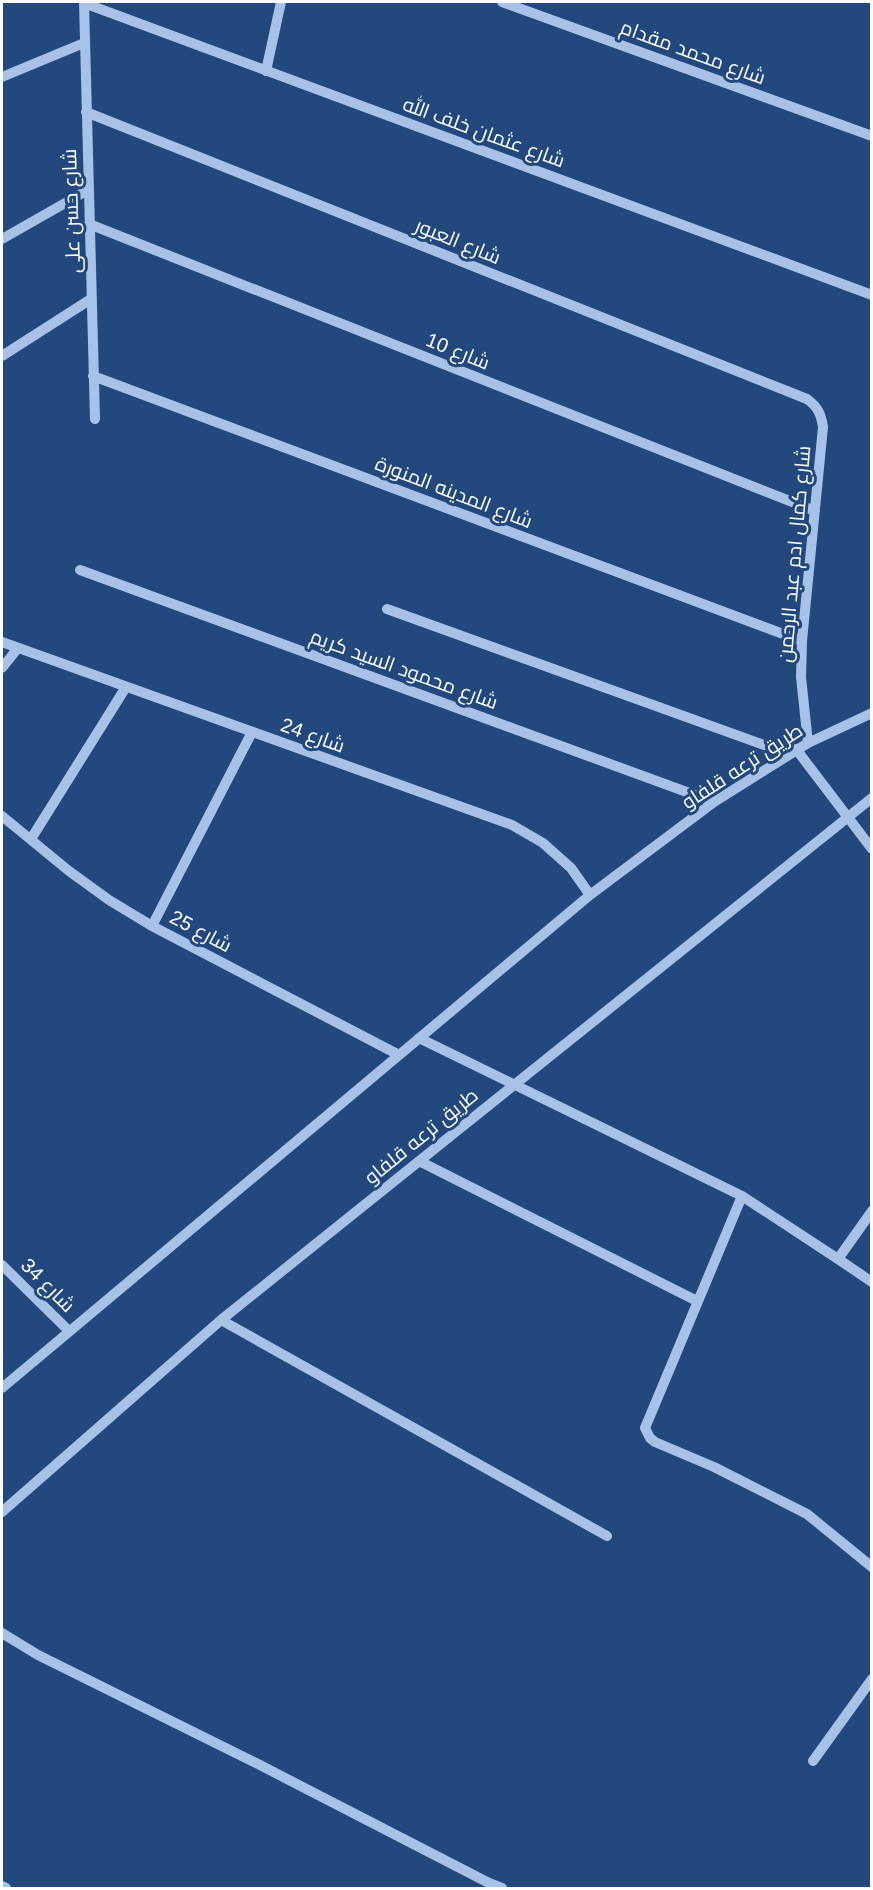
<svg xmlns="http://www.w3.org/2000/svg" width="873" height="1890" viewBox="0 0 873 1890" font-family="Arial,Cairo,sans-serif">
	<style>
		.lines { fill: none; stroke-linecap: round; stroke-linejoin: round }
		.minor { stroke: #a7c2e6; stroke-width: 10 }
		.labels { text-anchor: middle; stroke-width: 6; stroke-linejoin: round; paint-order: stroke }
		.street-label { font-size: 20px; fill: #fff; stroke: #22487d }
	</style>
	<rect width="100%" height="100%" fill="#22487d"/>
	<g class="lines">
		<path class="minor" d="M84,2l11,417
			M502,2l370,134
			M84,3l788,292
			M266,71l15,-69
			M2,77l82,-34
			M86,112l721,287c11,8 14,15 16,28l-21,214 -1,36 7,66
			M89,224l726,287
			M2,239l86,-49
			M2,356l89,-57
			M93,376l709,265
			M80,570l634,232
			M387,609l402,145
			M2,642l510,183 31,18 28,25 19,27
			M2,668l16,-20
			M796,749l76,100
			M2,816l67,55 40,29 43,26 247,129
			M31,839l95,-152
			M152,926l100,-194
			M419,1038l323,158 96,63 34,-48
			M419,1161l278,140
			M742,1196l-97,232 5,10 5,4 59,25 93,47 65,53
			M838,1259l34,23
			M2,1265l67,66
			M221,1320l386,216
			M2,1388l588,-493 124,-93 94,-59 64,-30
			M2,1512l219,-192 651,-522
			M2,1633l36,22 218,108 233,120 13,5
			M813,1761l59,-82
			M2,1886l4,2"/>
	</g>
	<g class="labels">
		<g class="street-label">
			<text transform="translate(693 52) rotate(20)" y="7">شارع محمد مقدام</text>
			<text transform="translate(484 132) rotate(20)" y="7">شارع عثمان خلف الله</text>
			<text transform="translate(71 211) rotate(-92)" y="7">شارع حسن على</text>
			<text transform="translate(458 241) rotate(22)" y="7">شارع العبور</text>
			<text transform="translate(458 351) rotate(22)" y="7">شارع 10</text>
			<text transform="translate(454 492) rotate(21)" y="7">شارع المدينه المنورة</text>
			<text transform="translate(794 554) rotate(-85)" y="7">شارع كمال ادم عبد الرحمن</text>
			<text transform="translate(404 669) rotate(20)" y="7">شارع محمود السيد كريم</text>
			<text transform="translate(313 735) rotate(20)" y="7">شارع 24</text>
			<text transform="translate(742 766) rotate(-33)" y="7">طريق ترعه قلفاو</text>
			<text transform="translate(201 931) rotate(28)" y="7">شارع 25</text>
			<text transform="translate(421 1136) rotate(-39)" y="7">طريق ترعه قلفاو</text>
			<text transform="translate(48 1285) rotate(45)" y="7">شارع 34</text>
		</g>
	</g>
	<rect width="873" height="1890" fill="none" stroke="#ffffff" stroke-width="6"/>
</svg>
